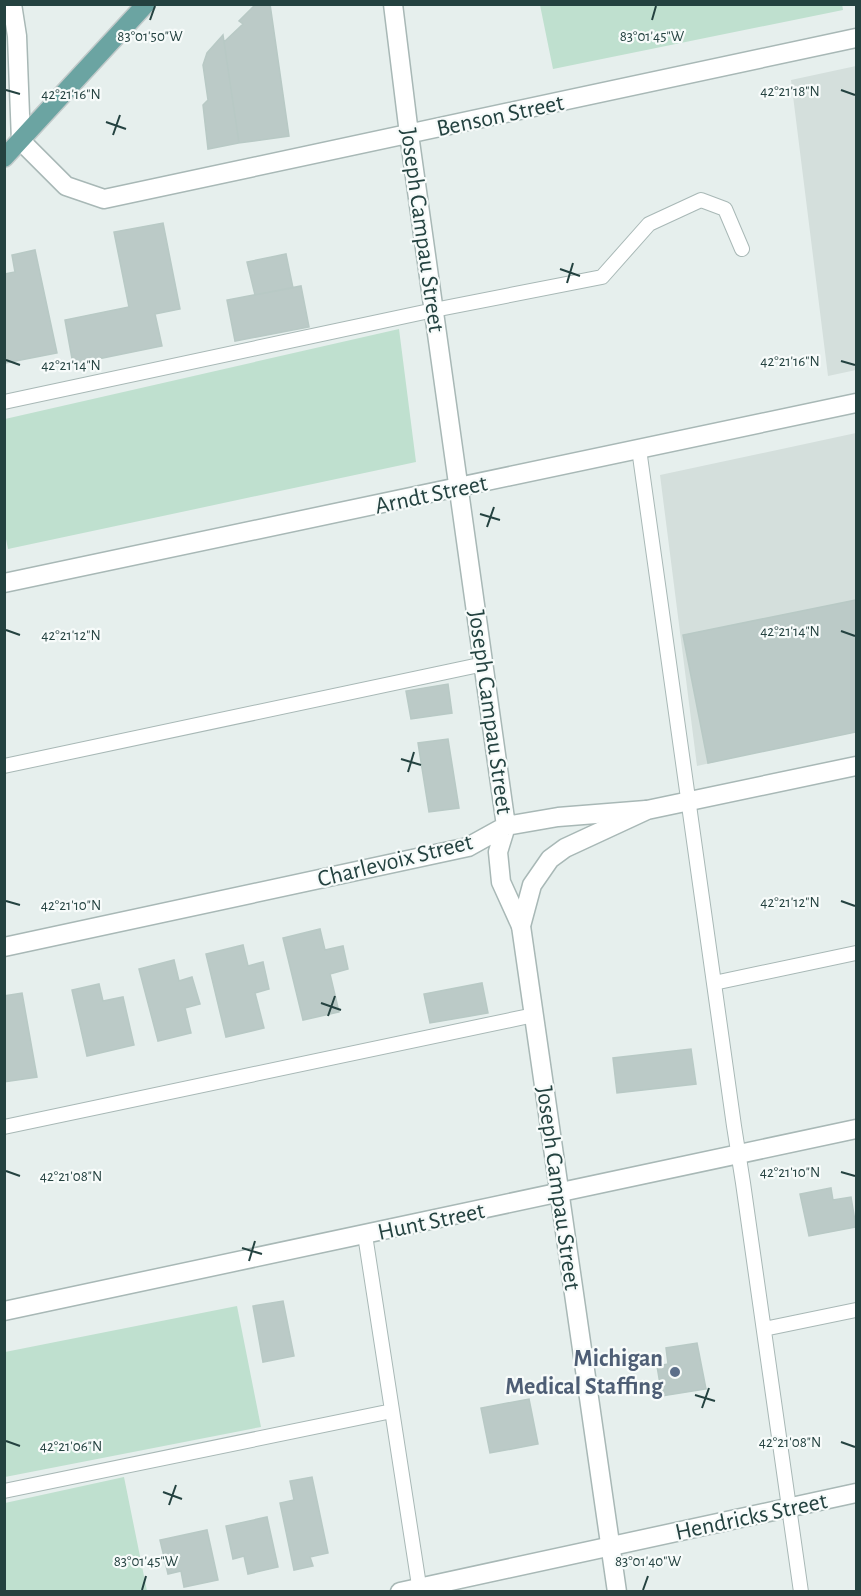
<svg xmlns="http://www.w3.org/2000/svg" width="861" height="1596" viewBox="0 0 861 1596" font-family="'Alegreya Sans',sans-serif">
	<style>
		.built { fill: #d4dfdc }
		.green { fill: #bfe0cf }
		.building { fill: #bbcac7; stroke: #b8c9c5; stroke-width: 1.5 }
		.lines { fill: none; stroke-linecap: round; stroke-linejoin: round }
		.service-casing { stroke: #a8b8b6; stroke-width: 16 }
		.minor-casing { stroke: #a8b8b6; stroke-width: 21 }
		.tertiary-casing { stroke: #a8b8b6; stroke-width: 21 }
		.primary-casing { stroke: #c2caca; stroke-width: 21 }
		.service { stroke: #fff; stroke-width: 14 }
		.minor { stroke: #fff; stroke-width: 18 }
		.tertiary { stroke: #fff; stroke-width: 18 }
		.primary { stroke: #6ba4a2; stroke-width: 18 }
		.ticks { fill: none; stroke: #244240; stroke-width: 2 }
		.service-dot { fill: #5c6f8a; stroke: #f7fbfa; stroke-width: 2 }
		.labels { text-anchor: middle; stroke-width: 4.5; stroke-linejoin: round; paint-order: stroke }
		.street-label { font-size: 24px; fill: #244240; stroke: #f7fbfa }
		.service-label { font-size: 24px; font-weight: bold; fill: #4e5e75; stroke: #f7fbfa; text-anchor: end }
		.ticks-label { font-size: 15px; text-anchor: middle; fill: #244240; stroke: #f7fbfa; stroke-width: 4.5; stroke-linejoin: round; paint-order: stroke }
	</style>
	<rect width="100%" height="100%" fill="#e6efed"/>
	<path class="built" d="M856,66v304l-28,6 -37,-296z
		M856,433v297l-159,36 -37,-291z"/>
	<path class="green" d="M842,4l1,6 -290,59 -13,-64z
		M399,329l17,133 -408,87 -4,-20 1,-110z
		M237,1306l24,121 -256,50v-125z
		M124,1477l23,114h-142v-88z"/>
	<path class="building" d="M256,4h14l19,132 -50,7 -15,-101 19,-18 -4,-3z
		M223,35l16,108 -31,6 -5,-44 5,-5 -5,-35 4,-12z
		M163,223l17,86 -25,5 7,32 -89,18 -8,-44 64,-13 -15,-75z
		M35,250l22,103 -52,10 -1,-89 11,-2 -3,-17z
		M286,254l7,34 -38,7 -8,-33z
		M301,286l8,41 -74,14 -8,-41z
		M856,600v132l-148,31 -25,-128z
		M448,684l4,29 -41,6 -5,-28z
		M448,739l11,69 -30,4 -11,-69z
		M320,929l5,21 18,-4 5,23 -18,5 9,38 -36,8 -20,-82z
		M243,945l5,21 15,-4 6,27 -14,4 9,35 -38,9 -20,-83z
		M174,960l5,21 13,-4 8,27 -15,4 6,25 -33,8 -19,-72z
		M482,983l6,30 -58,10 -6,-29z
		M99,984l4,17 20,-4 11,48 -47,11 -15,-66z
		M22,993l15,84 -33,5v-86z
		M691,1049l5,35 -79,9 -4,-35z
		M831,1188l2,12 18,-3 5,30 -47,9 -9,-42z
		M283,1301l11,55 -31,6 -10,-56z
		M697,1343l9,46 -44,7 -5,-30 11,-2 -2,-16z
		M529,1399l9,45 -48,9 -9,-45z
		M312,1477l16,76 -18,4 3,9 -19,4 -14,-67 14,-3 -4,-19z
		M267,1517l11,50 -30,7 -4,-18 -11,3 -7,-33z
		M207,1530l11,50 -34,7 -3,-16 -13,3 -8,-34z"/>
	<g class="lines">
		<g class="service-casing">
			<path id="service" d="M4,402l430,-92 168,-33 47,-53 52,-24 24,9 17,40
				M639,449l95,677 9,57 58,409
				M4,766l480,-102
				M714,983l142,-30
				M4,1127l530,-112
				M365,1235l55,357
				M764,1329l92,-19
				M4,1491l388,-80"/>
		</g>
		<g class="minor-casing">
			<path id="minor" d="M12,4l5,32 4,105 45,45 38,13 752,-161
				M393,4l16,130 97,692 -8,26 3,30 20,44
				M4,583l852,-180
				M4,947l464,-100 38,-21 52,-9 88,-7
				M4,1311l852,-182
				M400,1592l456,-99"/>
		</g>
		<g class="tertiary-casing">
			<path id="tertiary" d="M617,1592l-96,-666 11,-41 18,-26 15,-11 82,-38 209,-44"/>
		</g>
		<g class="primary-casing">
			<path id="primary" d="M4,158l142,-154"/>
		</g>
		<use href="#service" class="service"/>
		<use href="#minor" class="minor"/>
		<use href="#tertiary" class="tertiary"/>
		<use href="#primary" class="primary"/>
	</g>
	<path class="ticks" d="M150,20l5,-14M652,20l4,-14M6,90l14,4M841,90l14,5M106,122l20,7M113,135l7,-20M560,269l20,7M567,283l6,-20M6,360l14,5M841,361l14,4M480,514l20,6M487,527l7,-20M6,630l14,5M841,631l14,5M401,759l20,6M408,772l6,-20M6,901l14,4M841,901l14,5M321,1003l20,7M328,1016l7,-20M6,1171l14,5M841,1172l14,4M242,1248l20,6M249,1261l6,-20M695,1395l20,6M702,1408l7,-20M6,1441l14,5M841,1442l14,5M163,1492l19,7M169,1505l7,-20M142,1590l4,-14M643,1590l5,-14"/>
	<circle class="service-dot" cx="675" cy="1372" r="6"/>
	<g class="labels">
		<g class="street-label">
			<text transform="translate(500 115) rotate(-12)" y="8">Benson Street</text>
			<text transform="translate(423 230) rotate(82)" y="8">Joseph Campau Street</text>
			<text transform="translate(431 494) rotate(-12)" y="8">Arndt Street</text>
			<text transform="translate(491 712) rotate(82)" y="8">Joseph Campau Street</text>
			<text transform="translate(395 860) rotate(-14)" y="8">Charlevoix Street</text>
			<text transform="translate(559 1188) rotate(82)" y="8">Joseph Campau Street</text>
			<text transform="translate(431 1221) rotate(-12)" y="8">Hunt Street</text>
			<text transform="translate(751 1516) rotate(-12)" y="8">Hendricks Street</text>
		</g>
		<g class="service-label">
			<text x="663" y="1366">Michigan<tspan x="663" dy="28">Medical Staffing</tspan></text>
		</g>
	</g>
	<g class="ticks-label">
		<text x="150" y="41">83°01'50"W</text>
		<text x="652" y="41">83°01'45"W</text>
		<text x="790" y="96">42°21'18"N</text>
		<text x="71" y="99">42°21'16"N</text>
		<text x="790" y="366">42°21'16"N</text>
		<text x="71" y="370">42°21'14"N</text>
		<text x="790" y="636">42°21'14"N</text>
		<text x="71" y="640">42°21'12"N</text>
		<text x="790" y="907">42°21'12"N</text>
		<text x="71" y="910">42°21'10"N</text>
		<text x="790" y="1177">42°21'10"N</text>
		<text x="71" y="1181">42°21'08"N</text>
		<text x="790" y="1447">42°21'08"N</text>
		<text x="71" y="1451">42°21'06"N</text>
		<text x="146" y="1566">83°01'45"W</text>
		<text x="648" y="1566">83°01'40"W</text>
	</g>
	<rect width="861" height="1596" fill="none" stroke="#244240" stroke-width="12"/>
</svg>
